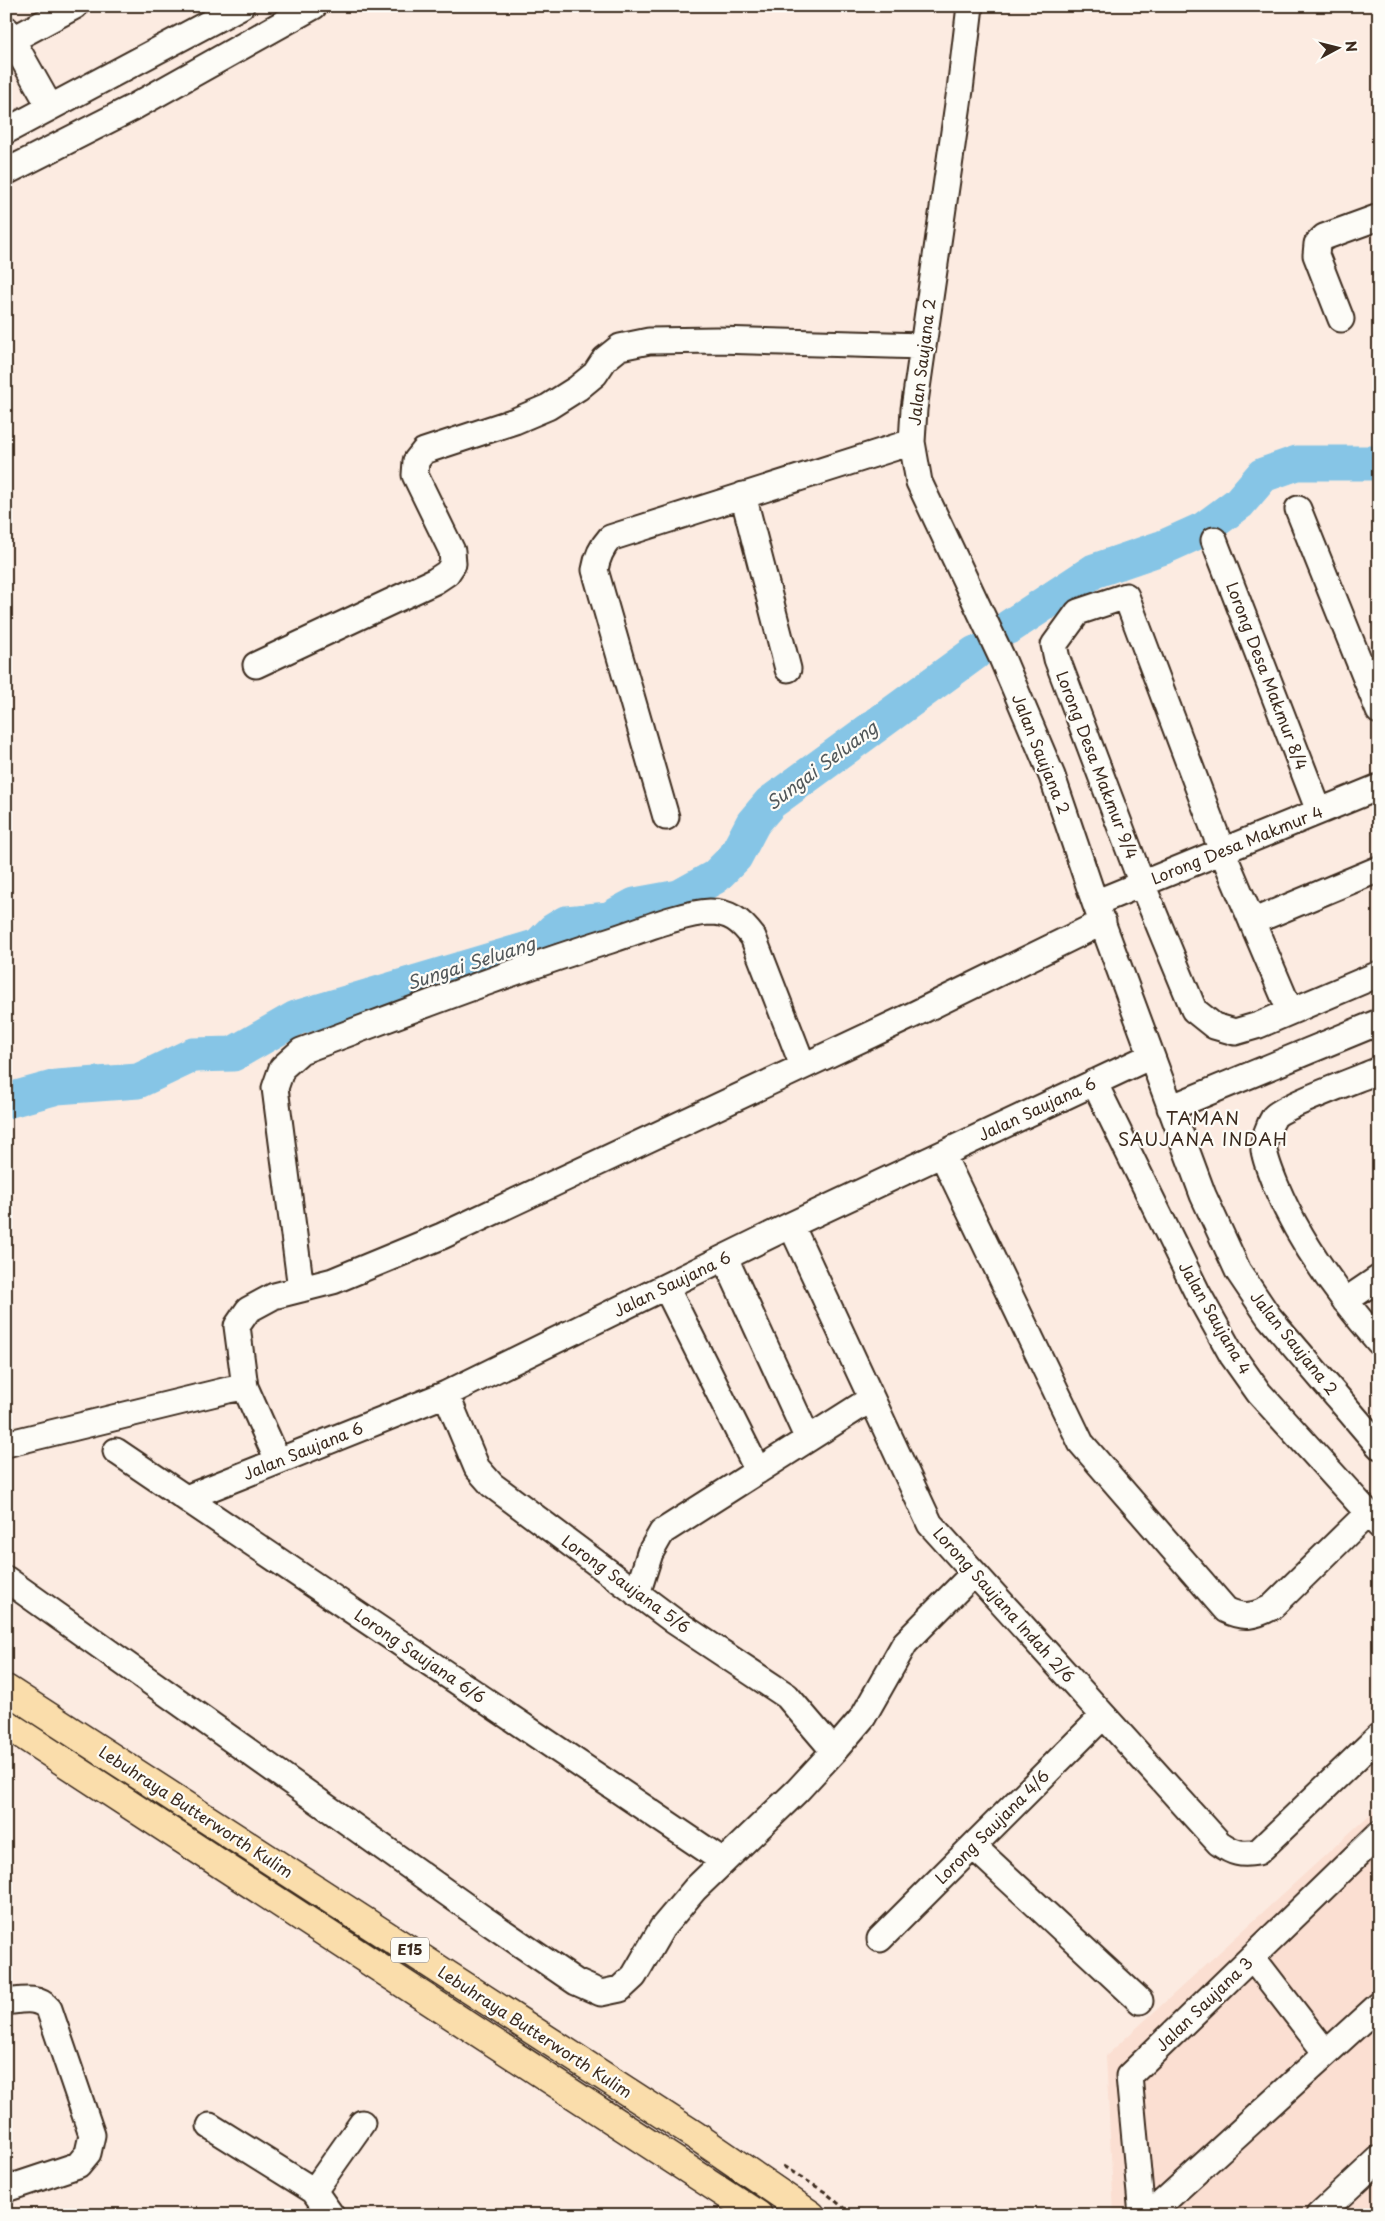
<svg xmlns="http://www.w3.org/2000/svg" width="1385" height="2221" viewBox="0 0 1385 2221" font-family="'Playpen Sans',sans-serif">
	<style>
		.built { fill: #fbdfd2 }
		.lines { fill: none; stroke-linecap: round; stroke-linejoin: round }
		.river { stroke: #86c5e6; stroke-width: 35 }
		.minor-casing { stroke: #3b2a1e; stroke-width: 29 }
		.highway-casing { stroke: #3b2a1e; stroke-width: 31 }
		.path { stroke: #3b2a1e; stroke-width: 3; stroke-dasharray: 5 4; stroke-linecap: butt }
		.minor { stroke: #fdfcf7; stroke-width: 25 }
		.highway { stroke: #faddab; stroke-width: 28 }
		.labels { text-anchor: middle; stroke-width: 4.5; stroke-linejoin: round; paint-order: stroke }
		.shield { fill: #fdfcf7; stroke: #75695f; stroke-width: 1 }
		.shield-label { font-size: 15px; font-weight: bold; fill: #3b2a1e }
		.street-label { font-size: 16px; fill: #3b2a1e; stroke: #fdfcf7 }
		.water-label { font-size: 18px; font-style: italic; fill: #52585a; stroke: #fdfcf7 }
		.neighbourhood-label { font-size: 18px; letter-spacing: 1px; fill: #3b2a1e; stroke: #fdfcf7 }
	</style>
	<rect width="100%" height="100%" fill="#fcebe1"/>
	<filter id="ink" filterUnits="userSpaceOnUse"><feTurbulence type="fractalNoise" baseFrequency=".02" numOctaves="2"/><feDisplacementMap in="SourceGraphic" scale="10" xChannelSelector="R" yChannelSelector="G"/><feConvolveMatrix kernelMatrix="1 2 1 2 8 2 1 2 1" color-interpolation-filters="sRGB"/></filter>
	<g filter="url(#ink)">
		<path class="built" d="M1379,1806v409h-265l-8,-159z"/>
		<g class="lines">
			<path class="river" d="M1009,627l85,-56 70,-24 40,-18 35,-26 24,-28 34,-12h82
				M6,1101l51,-14 81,-6 55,-26 40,-1 63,-36 242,-72 15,-15 13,-8 43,-4 26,-14 44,-8 36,-20 20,-20 18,-34 17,-20 205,-150"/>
			<g class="minor-casing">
				<path id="minor" d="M970,6l-10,84 -46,319 -2,33 7,40 83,176 50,118 43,127 108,292 35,76 31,46 110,129
					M6,29l44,78
					M6,43l69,-37
					M6,131l235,-125
					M6,172l126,-64 182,-102
					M1341,319l-25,-64 1,-11 7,-7 55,-20
					M743,495l45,174
					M1298,509l81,202
					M1214,540l105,271
					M256,665l179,-84 12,-8 6,-9 -1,-13 -37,-76 1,-14 8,-10 91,-30 33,-14 30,-19 17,-14 10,-15 15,-12 29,-6 68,-1 206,6
					M666,817l-71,-247c2,-13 6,-22 15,-32l302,-96
					M1095,903l284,-116
					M1252,922l127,-53
					M1290,1011l-68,-160 -96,-255 -48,16 -24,33 3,14 85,225 52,126 20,16 21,6 24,-7 120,-51
					M1379,1070c-18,8 -96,36 -105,47 -5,8 -11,23 -10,33 2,12 7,24 12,36 24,57 62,109 103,156
					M1094,1082l103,210 35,63 27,38 120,132
					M1170,1108l209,-86
					M942,1154l139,289 145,167c18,9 29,6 46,-3l95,-93
					M791,1225l139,299 289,319c14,10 22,12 39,9l121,-116
					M725,1258l83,181
					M666,1287l92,184
					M301,1289l-26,-201 7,-20 19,-17c103,-38 205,-78 310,-111 28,-9 71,-27 99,-28 20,0 31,9 43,25l50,129
					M1345,1301l34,-23
					M245,1387l33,74
					M446,1394l31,74 15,17 182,136 113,75 47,55
					M6,1444l222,-54 17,-3 -8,-61 11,-16 26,-14 59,-15 109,-45 475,-223 186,-91
					M116,1451l607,410
					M186,1498l260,-104 345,-169 360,-169
					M6,1579l475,338 95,65 25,11 19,-4 14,-13 28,-48 33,-39 102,-98 37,-40 29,-34 42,-74 69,-70
					M637,1594l13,-41 12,-21 209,-133
					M973,1846l167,155
					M880,1939l223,-223
					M1252,1957l74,96
					M6,2002c17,-2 32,-6 43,7l43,126 -4,18 -10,12 -72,24
					M210,2126l104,65 17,24
					M314,2191l48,-68
					M1142,2215l-13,-139 250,-242
					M1149,2215l230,-210
					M1319,2215l60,-56"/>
			</g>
			<g class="highway-casing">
				<path id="highway" d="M6,1689l690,447 115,79
					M6,1724l752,491"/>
			</g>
			<path class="path" d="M783,2166l42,26 27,23"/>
			<use href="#minor" class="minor"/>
			<use href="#highway" class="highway"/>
		</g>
	</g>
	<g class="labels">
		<rect class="shield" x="391" y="1937.5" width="38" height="25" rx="4"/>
		<g class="shield-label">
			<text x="410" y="1955">E15</text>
		</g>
		<g class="street-label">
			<text transform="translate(922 362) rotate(-83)" y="6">Jalan Saujana 2</text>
			<text transform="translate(1267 676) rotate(69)" y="6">Lorong Desa Makmur 8/4</text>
			<text transform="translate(1041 754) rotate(68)" y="6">Jalan Saujana 2</text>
			<text transform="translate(1097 765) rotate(69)" y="6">Lorong Desa Makmur 9/4</text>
			<text transform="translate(1237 845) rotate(-22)" y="6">Lorong Desa Makmur 4</text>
			<text transform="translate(1037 1109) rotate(-25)" y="6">Jalan Saujana 6</text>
			<text transform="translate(672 1284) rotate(-26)" y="6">Jalan Saujana 6</text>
			<text transform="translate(1215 1318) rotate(60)" y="6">Jalan Saujana 4</text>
			<text transform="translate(1294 1343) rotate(51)" y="6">Jalan Saujana 2</text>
			<text transform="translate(303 1451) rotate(-22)" y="6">Jalan Saujana 6</text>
			<text transform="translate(626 1584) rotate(36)" y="6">Lorong Saujana 5/6</text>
			<text transform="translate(1004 1605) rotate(48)" y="6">Lorong Saujana Indah 2/6</text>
			<text transform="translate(420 1656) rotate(34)" y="6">Lorong Saujana 6/6</text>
			<text transform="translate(196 1812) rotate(33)" y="6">Lebuhraya Butterworth Kulim</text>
			<text transform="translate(992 1827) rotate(-45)" y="6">Lorong Saujana 4/6</text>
			<text transform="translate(1204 2004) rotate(-44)" y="6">Jalan Saujana 3</text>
			<text transform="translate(535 2032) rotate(33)" y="6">Lebuhraya Butterworth Kulim</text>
		</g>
		<g class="water-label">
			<text transform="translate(822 766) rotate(-37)" y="6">Sungai Seluang</text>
			<text transform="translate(471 964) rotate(-18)" y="6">Sungai Seluang</text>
		</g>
		<g class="neighbourhood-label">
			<text x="1203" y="1125">TAMAN<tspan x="1203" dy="21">SAUJANA INDAH</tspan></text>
		</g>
	</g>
	<rect width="1385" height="2221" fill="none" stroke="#fdfcf7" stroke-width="25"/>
	<rect x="12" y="12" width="1360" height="2196" fill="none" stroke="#3b2a1e" stroke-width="2" filter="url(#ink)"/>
	<g transform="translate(1338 48) rotate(83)" stroke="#fdfcf7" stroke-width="4" paint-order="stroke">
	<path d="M0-4L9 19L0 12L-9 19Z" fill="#3b2a1e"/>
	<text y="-8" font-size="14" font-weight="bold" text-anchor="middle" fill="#3b2a1e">N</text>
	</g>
</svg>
